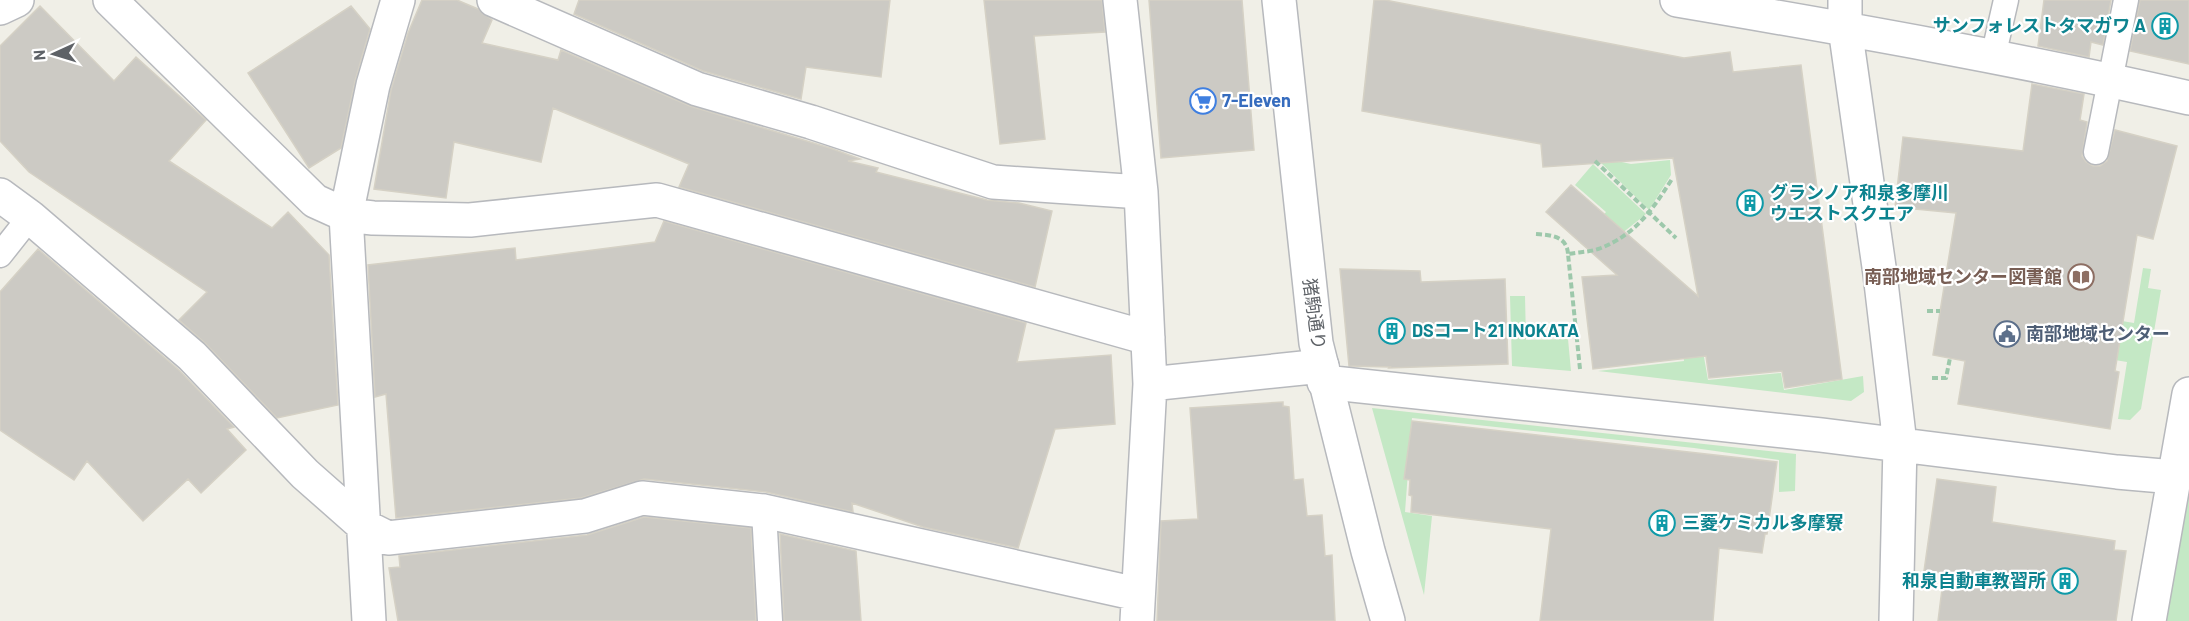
<svg xmlns="http://www.w3.org/2000/svg" width="2189" height="621" viewBox="0 0 2189 621" font-family="Barlow,'Noto Sans JP',sans-serif">
	<style>
		.green { fill: #c4e8c5 }
		.building { fill: #cccac4; stroke: #d5d1c5; stroke-width: 1.5 }
		.lines { fill: none; stroke-linecap: round; stroke-linejoin: round }
		.service-casing { stroke: #b7b9bd; stroke-width: 27 }
		.minor-casing { stroke: #b7b9bd; stroke-width: 36 }
		.tertiary-casing { stroke: #b7b9bd; stroke-width: 36 }
		.path { stroke: #9dc8ab; stroke-width: 4; stroke-dasharray: 6 3; stroke-linecap: butt }
		.service { stroke: #fff; stroke-width: 24 }
		.minor { stroke: #fff; stroke-width: 33 }
		.tertiary { stroke: #fff; stroke-width: 33 }
		.labels { text-anchor: middle; stroke-width: 4.5; stroke-linejoin: round; paint-order: stroke }
		.culture-label { font-size: 18px; font-weight: bold; fill: #0d838f; stroke: #fff; text-anchor: start }
		.shop-label { font-size: 18px; font-weight: bold; fill: #366cbe; stroke: #fff; text-anchor: start }
		.education-label { font-size: 18px; font-weight: bold; fill: #785e54; stroke: #fff; text-anchor: end }
		.street-label { font-size: 18px; fill: #5e6267; stroke: #fff }
		.service-label { font-size: 18px; font-weight: bold; fill: #4e5e75; stroke: #fff; text-anchor: start }
	</style>
	<rect width="100%" height="100%" fill="#f0efe7"/>
	<path class="green" d="M1599,157l32,7 39,-4 1,15 -22,35 -52,-51z
		M1593,164l53,50c-18,14 -36,32 -60,34l-6,-5 26,-31 -31,-27z
		M2143,268l8,1 -3,19 13,2 -20,119 -11,11 -12,-1 9,-57 -42,-7 7,-39 42,7z
		M1510,296h15l1,44 42,-1 3,32 -59,-5z
		M1694,300l14,80 73,-7 3,17 79,-14 1,16 -13,9 -253,-30 86,-10 -6,-60z
		M1372,408l424,46 -1,37 -16,1v-32l-85,-12 -282,-30 -7,94 27,4 -8,79z
		M2189,443v178h-30z"/>
	<path class="building" d="M422,0h35l21,9 14,11 -10,23 76,17 3,-10 129,56 140,42 30,11 -12,2 30,7 -2,4 111,28 32,3 33,8 -17,76 -356,-100 10,-23 -136,-56 -12,54 -87,-20 -8,56 -72,-9 17,-99 17,-57z
		M579,0h311l-9,77 -75,-10 -5,32 -98,-28 -129,-57z
		M984,0h118l3,32 -71,4 11,103 -45,5z
		M1149,0h93l12,150 -93,8z
		M1374,0h11l299,58 46,-6 3,20 68,-7 41,314 -57,9 -3,-17 -73,7 -3,-22 -113,13 -11,-92 35,-2 -71,-63 25,-27 127,111 -25,-138 -130,9 -2,-23 -179,-33z
		M2044,0h67l-8,45 -12,-3 -2,15 -51,-11z
		M2140,0h49v64l-59,-13z
		M40,6l74,75 22,-24 70,63 -37,41 103,67 16,-16 41,43 9,150 -61,13 -72,-75 -26,-23 28,-28 -178,-120 -29,-31v-95z
		M351,6l19,23 -15,52 -14,67 -32,20 -61,-95z
		M2032,84l52,10 -4,26 7,2 -5,34 4,6 7,4h7l7,-5 8,-31 62,16 -24,93 -16,-4 -22,136 4,1 -9,57 -152,-25 7,-43 -32,-6 23,-142 -61,-6 8,-70 120,14z
		M664,221l362,102 -9,39 94,-7 4,69 -60,5 -37,119 -95,-21 -71,-24 1,9 -87,-20 -122,-13 -63,19 -185,20 -10,-124 -11,3 -7,-132 147,-17 1,12 139,-18z
		M38,249l141,121 55,57 -7,2 19,21 -45,43 -13,-14 -45,42 -56,-60 -13,19 -74,-50v-138z
		M1340,269l80,2 1,11 84,-3 3,85 -119,4 1,-1 -41,-1z
		M1283,402v4l6,1 5,73 9,-1 4,37 15,-1 3,41 7,-1 3,66h-178l4,-100 37,-2 -8,-111z
		M1412,421l365,41 -10,72h-2l-3,19 -43,-5 -6,73h-173l11,-92 -140,-17 1,-16 -3,-1 1,-15 -6,-1z
		M1937,479l59,8 -4,35 123,19 -1,9 12,1 -10,70h-178l6,-48 -20,-2z
		M644,517l107,11 5,93h-358l-9,-53 11,-1 -1,-11 188,-21z
		M780,534l76,17 5,70h-77z"/>
	<g class="lines">
		<g class="service-casing">
			<path id="service" d="M1993,57l13,-57
				M2096,152l30,-152
				M0,255l30,-38
				M764,511l6,110"/>
		</g>
		<g class="minor-casing">
			<path id="minor" d="M110,0l205,201 31,14 27,3 97,2 187,-20 491,138
				M494,0l203,89 114,33 182,60 148,10
				M1120,0l21,192 9,192 -13,237
				M1677,0c171,29 342,59 512,98
				M1845,0v28l35,246 20,170 -4,177
				M0,8l17,-8
				M0,195l30,22 162,139 113,118 59,52 24,12 197,-22 57,-18 122,13 373,83
				M1324,382l497,53 296,37 57,5
				M1150,384l172,-18
				M369,621l-23,-406 27,-130 25,-85
				M2149,621l40,-227"/>
		</g>
		<g class="tertiary-casing">
			<path id="tertiary" d="M1279,0l37,343 52,208 20,70"/>
		</g>
		<path class="path" d="M1595,161l81,77
			M1536,234c15,1 31,2 32,20
			M1927,311h13
			M1580,369l-12,-115c11,-2 23,-2 33,-6 35,-14 52,-39 71,-69
			M1932,378h14l4,-20"/>
		<use href="#service" class="service"/>
		<use href="#minor" class="minor"/>
		<use href="#tertiary" class="tertiary"/>
	</g>
	<defs>
		<g id="building-ring" transform="scale(1.35)"><circle r="9.5" fill="#fff" stroke="#0f9aa8" stroke-width="1.5"/><path d="M-4-6H4V6H1V3H-1V6H-4ZM-2.5-4.3h1.7v1.8h-1.7ZM.8-4.3h1.7v1.8H.8ZM-2.5-1h1.7V.8h-1.7ZM.8-1h1.7V.8H.8Z" fill="#0f9aa8"/></g>
		<g id="supermarket-ring" transform="scale(1.35)"><circle r="9.5" fill="#fff" stroke="#3f7fe0" stroke-width="1.5"/><path d="M-6-5.5h2.5l.6 2H6L4.5 2H-2.5L-4.4-4H-6ZM-1.5 3.2a1.3 1.3 0 1 0 .1 0ZM3 3.2a1.3 1.3 0 1 0 .1 0Z" fill="#3f7fe0"/></g>
		<g id="library-ring" transform="scale(1.35)"><circle r="9.5" fill="#fff" stroke="#8d6e63" stroke-width="1.5"/><path d="M-6-4Q-3-5.5-.7-3.5V5Q-3 3-6 4ZM6-4Q3-5.5 .7-3.5V5Q3 3 6 4Z" fill="#8d6e63"/></g>
		<g id="civic-ring" transform="scale(1.35)"><circle r="9.5" fill="#fff" stroke="#5c6f8a" stroke-width="1.5"/><path d="M-.6-6.5H3V-4.5H.6V-3L4-1V1h2V6H-6V1h2V-1L-.6-3ZM-1.2 2.5V6h2.4V2.5Z" fill="#5c6f8a"/></g>
	</defs>
	<g fill-rule="evenodd">
		<use href="#building-ring" x="2165" y="26"/>
		<use href="#supermarket-ring" x="1203" y="101"/>
		<use href="#building-ring" x="1750" y="203"/>
		<use href="#library-ring" x="2081" y="277"/>
		<use href="#building-ring" x="1392" y="331"/>
		<use href="#civic-ring" x="2007" y="334"/>
		<use href="#building-ring" x="1662" y="523"/>
		<use href="#building-ring" x="2065" y="581"/>
	</g>
	<g class="labels">
		<g class="culture-label">
			<text x="2146" y="32" text-anchor="end">サンフォレストタマガワ A</text>
			<text x="1770" y="199">グランノア和泉多摩川<tspan x="1770" dy="21">ウエストスクエア</tspan></text>
			<text x="1412" y="337">DSコート21 INOKATA</text>
			<text x="1682" y="529">三菱ケミカル多摩寮</text>
			<text x="2046" y="587" text-anchor="end">和泉自動車教習所</text>
		</g>
		<g class="shop-label">
			<text x="1222" y="107">7-Eleven</text>
		</g>
		<g class="education-label">
			<text x="2062" y="283">南部地域センター図書館</text>
		</g>
		<g class="street-label">
			<text transform="translate(1314 314) rotate(82)" y="6">猪駒通り</text>
		</g>
		<g class="service-label">
			<text x="2026" y="340">南部地域センター</text>
		</g>
	</g>
	<g transform="translate(54 54) rotate(266)" stroke="#ffffff" stroke-width="4.5" paint-order="stroke">
	<path d="M0-4.5L10 22L0 15L-10 22Z" fill="#5e6267"/>
	<text y="-9" font-size="16" font-weight="bold" text-anchor="middle" fill="#5e6267">N</text>
	</g>
</svg>
